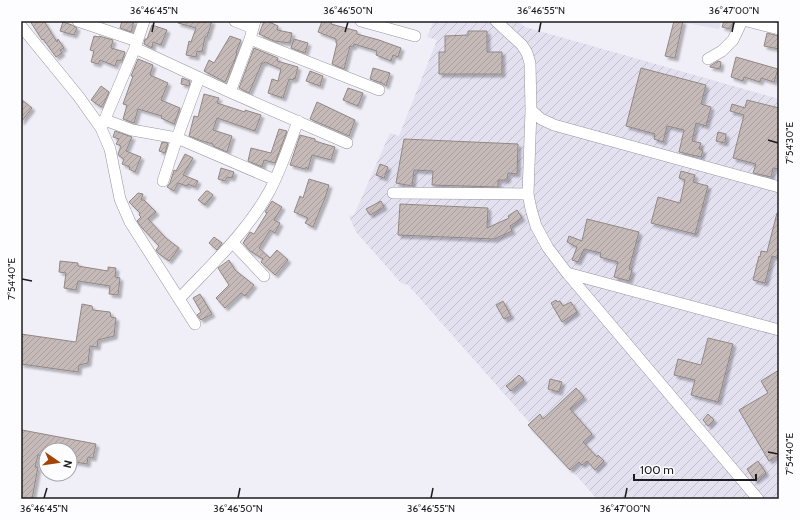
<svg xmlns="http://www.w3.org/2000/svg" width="800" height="520" viewBox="0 0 800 520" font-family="Cabin,sans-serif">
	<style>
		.built { fill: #e3e0f0 }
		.industrial { fill: url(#industrial-furrows) }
		.building { fill: url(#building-hatch); stroke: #918885; filter: url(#shadow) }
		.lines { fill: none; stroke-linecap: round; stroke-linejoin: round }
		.minor-casing { stroke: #98969e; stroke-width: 12 }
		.minor { stroke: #fff; stroke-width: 11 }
		.ticks { fill: none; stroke: #1c1b1e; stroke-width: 1.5 }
		.neatline { fill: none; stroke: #1c1b1e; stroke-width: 1.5 }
		.ticks-label { font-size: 10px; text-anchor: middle; fill: #1c1b1e }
	</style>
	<defs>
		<pattern id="industrial-furrows" width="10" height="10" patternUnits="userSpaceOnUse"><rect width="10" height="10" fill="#e3e0f0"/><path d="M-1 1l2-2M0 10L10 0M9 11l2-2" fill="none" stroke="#c2c0cd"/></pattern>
		<pattern id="building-hatch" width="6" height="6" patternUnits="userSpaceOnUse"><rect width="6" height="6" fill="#c5bab8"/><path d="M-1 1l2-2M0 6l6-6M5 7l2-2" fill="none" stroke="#a99f9e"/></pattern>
		<filter id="shadow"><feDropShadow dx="3" dy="3" stdDeviation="1" flood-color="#0004"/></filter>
	</defs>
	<rect width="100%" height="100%" fill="#f0eef7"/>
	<path class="built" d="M675,21h46l-2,8z"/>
	<path class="industrial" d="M434,21h84l7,6 254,72v400h-182l-189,-214 -7,-2 -45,-51 -7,-16 5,-1 36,-82 9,3 38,-96 -10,-3z"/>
	<path class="building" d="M30,21h14l13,21 1,-3 6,9 -4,2 2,3 -6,4 -13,-18 -1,1z
		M122,21h12l-3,11 -11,-4z
		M178,21h34l-5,16h-2l-3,15 -5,-1 -1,6 -10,-2 3,-14 2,1 5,-14 -18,-5z
		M264,21h3l11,5 -1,4 15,3 -2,10 -16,-2 -15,-7z
		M322,21h6l4,2 -1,1 26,7v3l22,6 22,8 -3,9 -5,-2 -2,6 -15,-6 1,-4 -23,-7 -1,3 -3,-1 -6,23 -12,-5 5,-21h-1v-4l-18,-7z
		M674,21h9l-8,37 -10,-2z
		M724,21h10l-4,8 -8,-2z
		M63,22l9,3 5,3 -3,7 -14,-4z
		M152,25l15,5 -6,15 -8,-3 -1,6 -8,-4 1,-5h2z
		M468,31h19v21h15v22h-63v-22h6v-16l23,-1z
		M767,33l12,3v13l-15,-3z
		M94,36l5,1v-1l14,4 -2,8 14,4 -3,9 -5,-1 -2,6 -15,-6 -2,4 -7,-2 3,-11 -4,-1z
		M230,36l11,4 -5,12 1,1 -3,9 -5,9h1l-5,11 -21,-11 5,-11 5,3z
		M294,39l14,4 -3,10 -14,-5z
		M254,48l24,10 -1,3 21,6 -3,12 -1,-1 -1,2 -4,-1 -6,19 -15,-5 4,-14 6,2 3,-12 -16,-7 -1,1h-2l-13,30 -10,-5z
		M736,57l42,12 -4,13 -13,-4 -1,4 -16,-5 -1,4 -12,-4z
		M138,59l15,6 -3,10 18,8 -7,17 19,8 -6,16 -13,-6 1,-2 -24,-7 -4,14 -11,-4 4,-14 -4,-1 10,-28h-2z
		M718,61l3,1 -1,7 -10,-2v-1z
		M373,68l17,5 -4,13 -4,-3 -12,-4z
		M641,68l65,17 -5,19 10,3 -5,19 -10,-3 -4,18 9,2 -2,6 4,1 -2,7 -22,-5 5,-22 -17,-4 -4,16 -9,-3 1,-5 -29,-8z
		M310,71l13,5 -3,10 -14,-5z
		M182,78l8,3 -1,5 -8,-2z
		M101,86l8,6 -5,11 -3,4 -10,-7z
		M348,88l15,5 -5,13 -15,-6z
		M204,94l15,4 -2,5 28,9v-2l16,5 -6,16 -38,-13 -4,12 19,6 -5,16 -14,-6v-2l-11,-3 -13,-5 5,-20 4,1z
		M21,99l11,9 -11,14z
		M747,100l32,8v61l-6,-1 -2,9 -18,-4 3,-9 -23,-6 11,-43 -14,-4 2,-7 13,4z
		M317,102l38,18 -6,16 -39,-17z
		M279,129l8,2 -12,32 -11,-3 -2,7 -14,-6 3,-13 20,5z
		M115,131l17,6 -6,14 15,6 -6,15 -6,-3 1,-2 -8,-3 2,-5 -5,-3 -1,-2 3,-8 -5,-2 3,-5 -6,-2z
		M718,132l8,2 -1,9 -9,-2z
		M300,135l15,4v2l20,6 -4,13 -19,-5 -4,14 -2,-2 -1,2 -15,-4z
		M404,139l114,5 -1,30 -9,-1 -1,7h-9v7l-66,-2 1,-14 -19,-1 -2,16 -16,-3z
		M162,142l6,1 -3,10 -6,-2z
		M185,154l8,4 -10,17 15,6 -3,6 -7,-3 -1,2 -9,-3 -4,8 -7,-4 3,-4 4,-13 2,1z
		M380,164l8,3 -4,11 -8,-3z
		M221,168l13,4 -2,6 -5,-1 -2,4 -7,-2z
		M681,171l14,4 -2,7 15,4 -13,48 -44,-11 7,-26 22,6 5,-23 -6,-2z
		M309,179l20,6 -4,13 -12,29 -8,-4 3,-5 -14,-6 6,-16 3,2z
		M206,191h2l5,4 -8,10 -7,-5z
		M138,193l5,1 -2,6h3l12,12 -8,7 18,19 13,10 -10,13 -11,-8 -2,-3 3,-4 -17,-18 -5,-7 4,-4 -2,-2 1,-2 -11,-11z
		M272,201l10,6 -8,13 6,3 -5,10 -5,-3 -11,18 11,10 7,-8 11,10 -13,15 -14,-13 2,-3 -13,-8 -7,-8 7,-11 4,2 13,-21 -2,-1z
		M381,201l3,6 -14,8 -4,-6z
		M400,204l88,4 -1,20 22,-10 -1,-2 9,-6 5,8 -12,8 2,5 -18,8 -96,-4z
		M777,213h2v45l-7,-2 -7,27 -12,-3 6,-24 1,1 1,-6 6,1z
		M587,219l52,13 -10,37 3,1 -3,11 -15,-4 4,-15 -18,-5 1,-4 -17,-4 -6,13 -6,-2 5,-13 -10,-5 2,-6 13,5z
		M214,237l8,6 -5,7 -8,-7z
		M229,260l6,10 19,15 -9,11 -4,-3 -16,15 -9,-10 13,-13 -11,-17z
		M60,261l18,2v3l30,5v-4l8,1 -1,9 5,1 -2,17 -9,-1 1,-8 -32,-5 -2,9 -12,-2 2,-15 -7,-1z
		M200,294l12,20 -11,6 -4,-5 4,-3 -8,-14z
		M556,300l2,2 2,-1 3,5 8,-4 6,10 -15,10 -11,-19z
		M503,301l8,15 -7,3 -8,-14z
		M82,304l10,2 1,4 17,2 1,5 5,1 -2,18 -16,4 -1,7 -7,-1 -2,17 -9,2 -1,7 -57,-8v-30l55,8z
		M708,338l25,6 -15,58 -27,-7 4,-15 -21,-5 4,-16 23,6z
		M779,370v85l-10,6 -30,-51 29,-17 -7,-12z
		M519,375l5,5 -13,11 -5,-5z
		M550,379l12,3 -3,10 -11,-3z
		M576,388l8,9 -14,12 22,25 -9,8 14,15 1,-2 6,6 -9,9 -8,-9 -5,4 -3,-3 -9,8 -42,-45 12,-11 3,5z
		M708,414l6,6 -6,6 -5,-6z
		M22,430l74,14 -3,14 -5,-1 -1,7 -17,-3v-11h-24v6l-8,-1 -3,12h3l-6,32h-11z
		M758,461l8,12 -11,8 -8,-12z"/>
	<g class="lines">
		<g class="minor-casing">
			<path id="minor" d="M78,21l59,20
				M235,21l18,7
				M361,21l54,15
				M496,21l26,24 5,8 3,10 1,47 -3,84 3,15 5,17 12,22 19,25 191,226
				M747,21l32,8
				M21,26l58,71 22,31 9,21 10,50 10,23 65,102
				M250,39l129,51
				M135,48l95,44 117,51
				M708,59l14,-8 11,-11 9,-19
				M230,92l20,-53 5,-18
				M531,110l10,9 13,6 225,62
				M105,120l27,10 45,8 98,42
				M102,126l33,-78 9,-27
				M163,181l14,-43 22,-60
				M393,193l135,1
				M233,243l31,33
				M567,273l212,57
				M179,299c32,-34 67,-66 90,-107 12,-22 20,-47 29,-71"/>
		</g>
		<use href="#minor" class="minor"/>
	</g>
	<path class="ticks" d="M152,32l2,-10M345,32l3,-10M539,32l2,-10M732,32l2,-10M768,140l10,3M22,279l10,2M768,452l10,2M44,498l3,-10M238,498l2,-10M431,498l2,-10M625,498l2,-10"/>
	<rect width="800" height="520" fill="none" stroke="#fdfcfe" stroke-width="44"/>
	<g transform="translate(58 462) rotate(103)"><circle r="19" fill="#fdfcfe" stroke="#a3a2a4"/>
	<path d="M0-3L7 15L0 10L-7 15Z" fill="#a54302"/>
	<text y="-6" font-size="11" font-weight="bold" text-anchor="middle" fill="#1c1b1e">N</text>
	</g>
	<path d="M634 474v6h122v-6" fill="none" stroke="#1c1b1e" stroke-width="2"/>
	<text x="640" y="474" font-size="12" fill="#1c1b1e" stroke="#fdfcfe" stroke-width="3" paint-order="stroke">100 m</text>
	<rect x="22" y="22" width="756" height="476" class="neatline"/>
	<g class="ticks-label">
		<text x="154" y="14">36°46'45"N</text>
		<text x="348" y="14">36°46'50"N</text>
		<text x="541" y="14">36°46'55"N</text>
		<text x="734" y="14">36°47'00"N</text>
		<text transform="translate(789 143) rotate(-90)" y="4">7°54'30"E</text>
		<text transform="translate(11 279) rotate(-90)" y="4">7°54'40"E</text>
		<text transform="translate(789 454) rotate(-90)" y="4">7°54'40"E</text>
		<text x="44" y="512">36°46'45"N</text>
		<text x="238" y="512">36°46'50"N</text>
		<text x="431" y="512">36°46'55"N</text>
		<text x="625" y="512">36°47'00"N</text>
	</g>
</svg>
